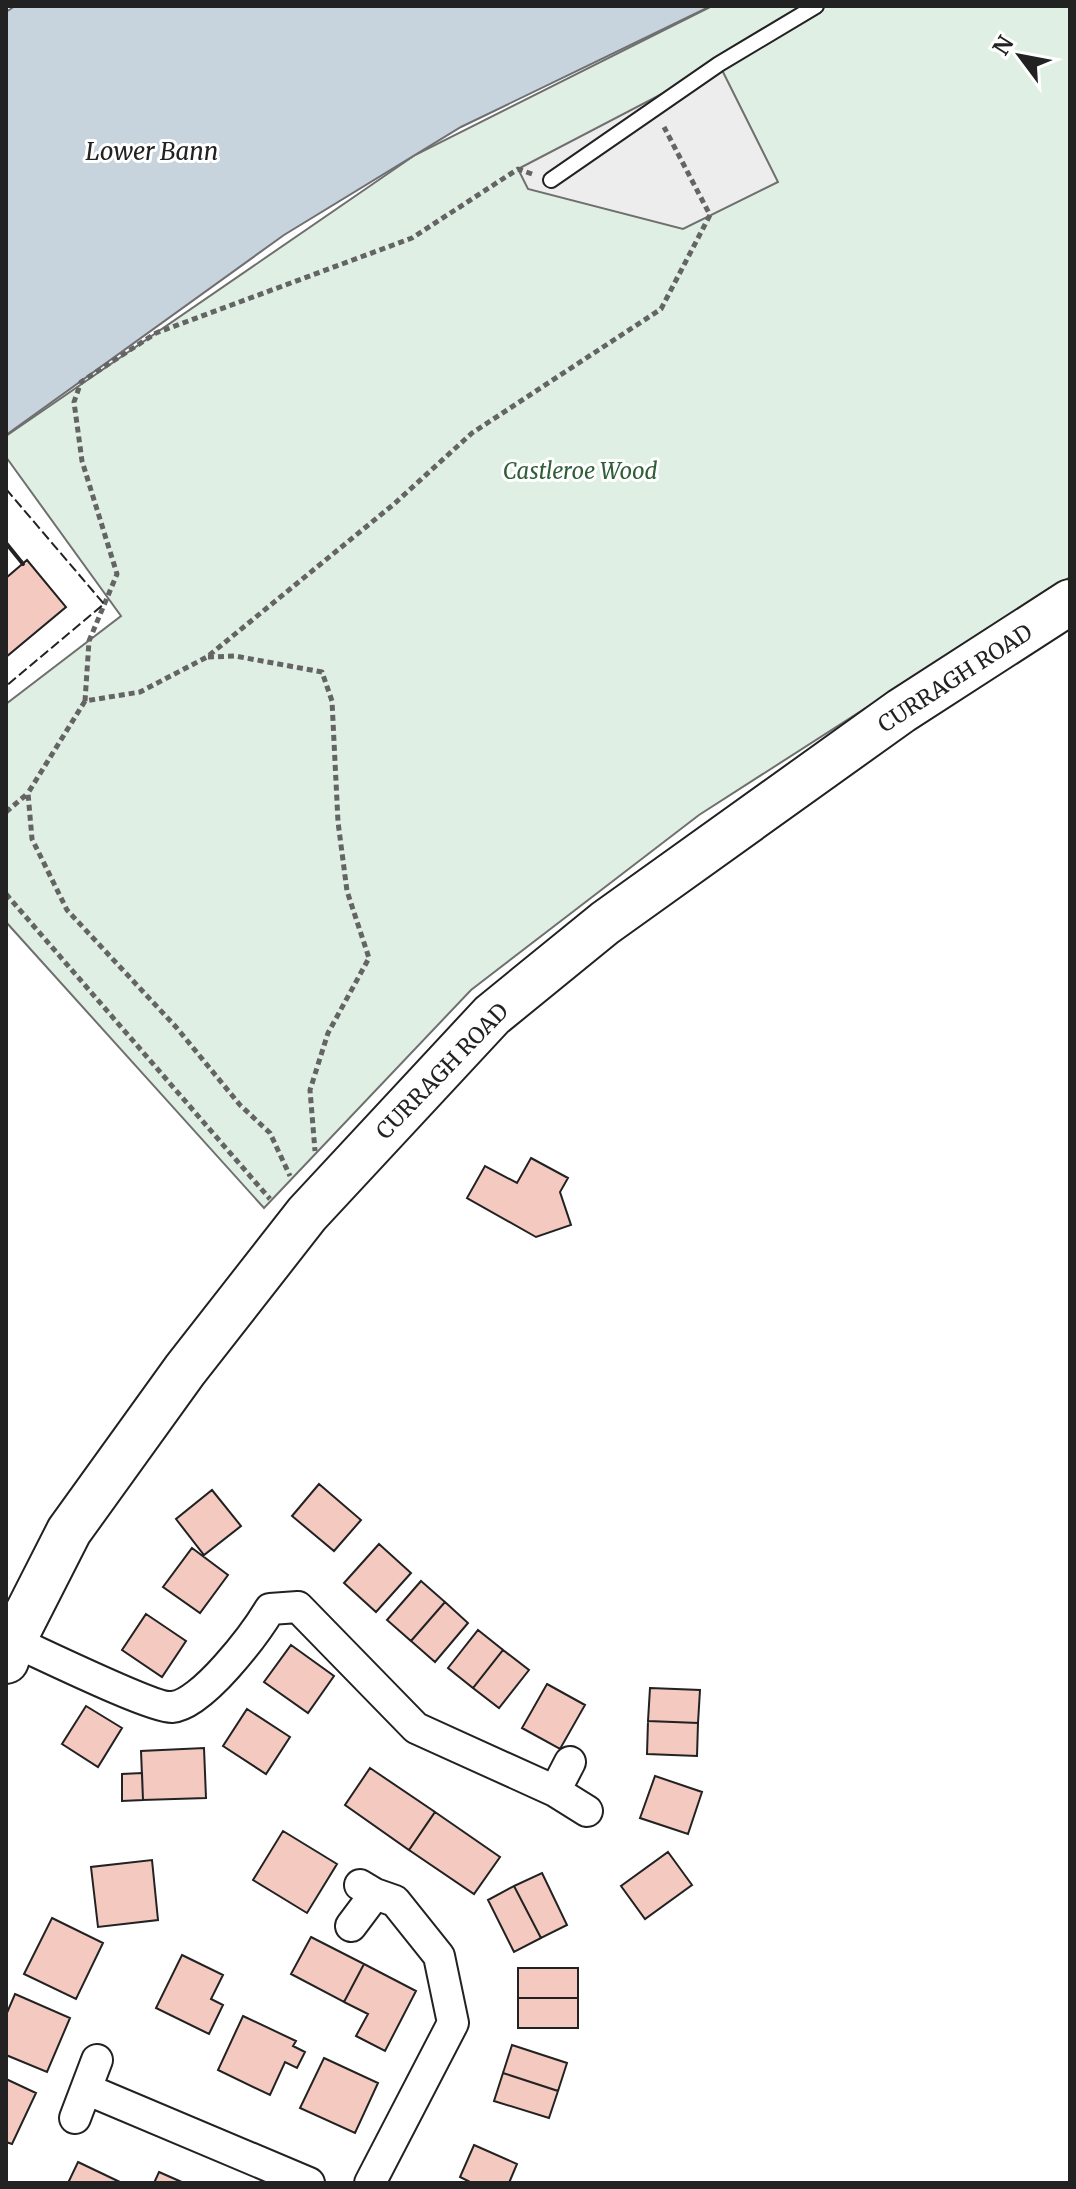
<svg xmlns="http://www.w3.org/2000/svg" width="1076" height="2189" viewBox="0 0 1076 2189" font-family="Merriweather,serif">
	<style>
		.green { fill: #e0efe3; stroke: #6f6f6f; stroke-width: 2 }
		.parking { fill: #ededed; stroke: #6f6f6f; stroke-width: 2 }
		.water { fill: #c7d3dd; stroke: #6f6f6f; stroke-width: 2 }
		.building { fill: #f3c9c0; stroke: #222; stroke-width: 2 }
		.lines { fill: none; stroke-linecap: round; stroke-linejoin: round }
		.lane-casing { stroke: #222; stroke-width: 18 }
		.street-casing { stroke: #222; stroke-width: 34 }
		.primary-casing { stroke: #222; stroke-width: 48 }
		.path { stroke: #646464; stroke-width: 5; stroke-dasharray: 6 4; stroke-linecap: butt }
		.lane { stroke: #fff; stroke-width: 14 }
		.street { stroke: #fff; stroke-width: 30 }
		.primary { stroke: #fff; stroke-width: 44 }
		.fence { stroke: #222; stroke-width: 2; stroke-dasharray: 10 4; stroke-linecap: butt }
		.wall { stroke: #222; stroke-width: 4 }
		.labels { text-anchor: middle; stroke-width: 6; stroke-linejoin: round; paint-order: stroke }
		.park-label { font-size: 22px; font-style: italic; fill: #2f5e38; stroke: #fff }
		.street-label { font-size: 22px; fill: #222; stroke: #fff }
		.water-label { font-size: 24px; font-style: italic; fill: #222; stroke: #fff }
	</style>
	<rect width="100%" height="100%" fill="#fff"/>
	<path class="green" d="M712,6h358v571l-371,238 -228,175 -207,218 -258,-286v-218l115,-88 -115,-159v-21l409,-281z"/>
	<path class="parking" d="M719,64l59,118 -95,47 -155,-40 -10,-20z"/>
	<path class="water" d="M15,6h696l-250,121 -177,108 -278,200v-423z"/>
	<path class="building" d="M27,560l39,47 -60,50v-79z
		M531,1158l37,20 -8,14 11,33 -35,12 -69,-39 18,-32 32,17z
		M319,1484l42,36 -27,31 -42,-35z
		M212,1490l29,36 -37,29 -28,-36z
		M379,1544l32,29 -35,39 -32,-29z
		M192,1548l36,27 -28,38 -37,-26z
		M421,1581l24,21 -34,39 -24,-21z
		M445,1602l23,21 -33,39 -24,-21z
		M146,1614l40,27 -24,36 -40,-27z
		M478,1630l25,20 -30,38 -25,-20z
		M291,1645l43,31 -26,37 -44,-31z
		M503,1650l26,20 -30,38 -26,-20z
		M547,1684l38,21 -25,44 -38,-21z
		M650,1688l50,2 -2,33 -50,-2z
		M86,1706l36,22 -24,39 -36,-23z
		M247,1709l43,28 -24,37 -43,-28z
		M648,1721l50,2 -1,33 -50,-2z
		M204,1748l2,50 -63,2 -2,-49z
		M370,1768l65,44 -26,38 -64,-45z
		M142,1773l1,27 -21,1v-27z
		M655,1776l47,16 -14,42 -48,-16z
		M435,1812l65,45 -26,37 -65,-44z
		M283,1831l54,33 -30,49 -54,-33z
		M668,1852l24,33 -47,34 -24,-33z
		M152,1860l6,60 -60,7 -7,-60z
		M542,1873l25,52 -26,13 -27,-52z
		M514,1886l27,52 -27,14 -26,-52z
		M52,1918l51,25 -27,56 -52,-25z
		M311,1937l53,27 -20,38 -53,-28z
		M182,1955l41,20 -12,24 12,6 -14,29 -53,-26z
		M364,1964l52,27 -31,60 -29,-15 12,-22 -24,-12z
		M518,1968h60v30h-60z
		M15,1994l55,24 -23,54 -41,-17v-40z
		M518,1998h60v30h-60z
		M243,2016l53,25 -3,5 12,6 -8,16 -12,-6 -15,33 -52,-25z
		M512,2045l55,18 -9,28 -55,-18z
		M324,2058l54,25 -23,50 -55,-25z
		M503,2073l55,18 -9,27 -55,-17z
		M6,2079l30,14 -24,51 -6,-2z
		M474,2145l43,19 -8,19h-37l-12,-6z
		M78,2162l44,21h-54z
		M159,2172l25,11h-30z"/>
	<g class="lines">
		<g class="lane-casing">
			<path id="lane" d="M551,180l168,-116 97,-58"/>
		</g>
		<g class="street-casing">
			<path id="street" d="M13,1641c25,11 141,68 159,66 30,-2 83,-73 98,-98l28,-2 118,121 139,63 32,20
				M555,1791l15,-29
				M360,1885l15,9 20,7 44,55 14,67 -83,160
				M351,1926l24,-32
				M86,2089l223,94
				M75,2118l22,-58"/>
		</g>
		<g class="primary-casing">
			<path id="primary" d="M6,1661l7,-20 56,-110 116,-161 122,-156 185,-199 113,-92 296,-212 169,-109"/>
		</g>
		<path class="path" d="M532,174l-14,-5 -106,69 -256,95 -75,49 -7,20 8,59 35,113 -28,67 -4,60 55,-9 67,-35 187,-153 78,-71 189,-124 49,-94 -46,-88
			M208,657l27,-1 87,16 10,29 6,121 9,69 22,67 -41,75 -18,57 5,61
			M85,701l-57,92 4,46 35,71 109,117 64,78 30,28 20,43
			M6,812l21,-18
			M6,894l264,305"/>
		<use href="#lane" class="lane"/>
		<use href="#street" class="street"/>
		<use href="#primary" class="primary"/>
		<path class="fence" d="M6,489l98,115 -98,82"/>
		<path class="wall" d="M6,543l17,21"/>
	</g>
	<g class="labels">
		<g class="park-label">
			<text x="580" y="479">Castleroe Wood</text>
		</g>
		<g class="street-label">
			<text transform="translate(955 678) rotate(-33)" y="8">CURRAGH ROAD</text>
			<text transform="translate(442 1071) rotate(-46)" y="8">CURRAGH ROAD</text>
		</g>
		<g class="water-label">
			<text x="152" y="160">Lower Bann</text>
		</g>
	</g>
	<rect width="1076" height="2189" fill="none" stroke="#222222" stroke-width="16"/>
	<g transform="translate(1020 56) rotate(302)" stroke="#ffffff" stroke-width="6" paint-order="stroke">
	<path d="M0-6L14 30L0 20L-14 30Z" fill="#222222"/>
	<text y="-12" font-size="22" font-weight="bold" text-anchor="middle" fill="#222222">N</text>
	</g>
</svg>
